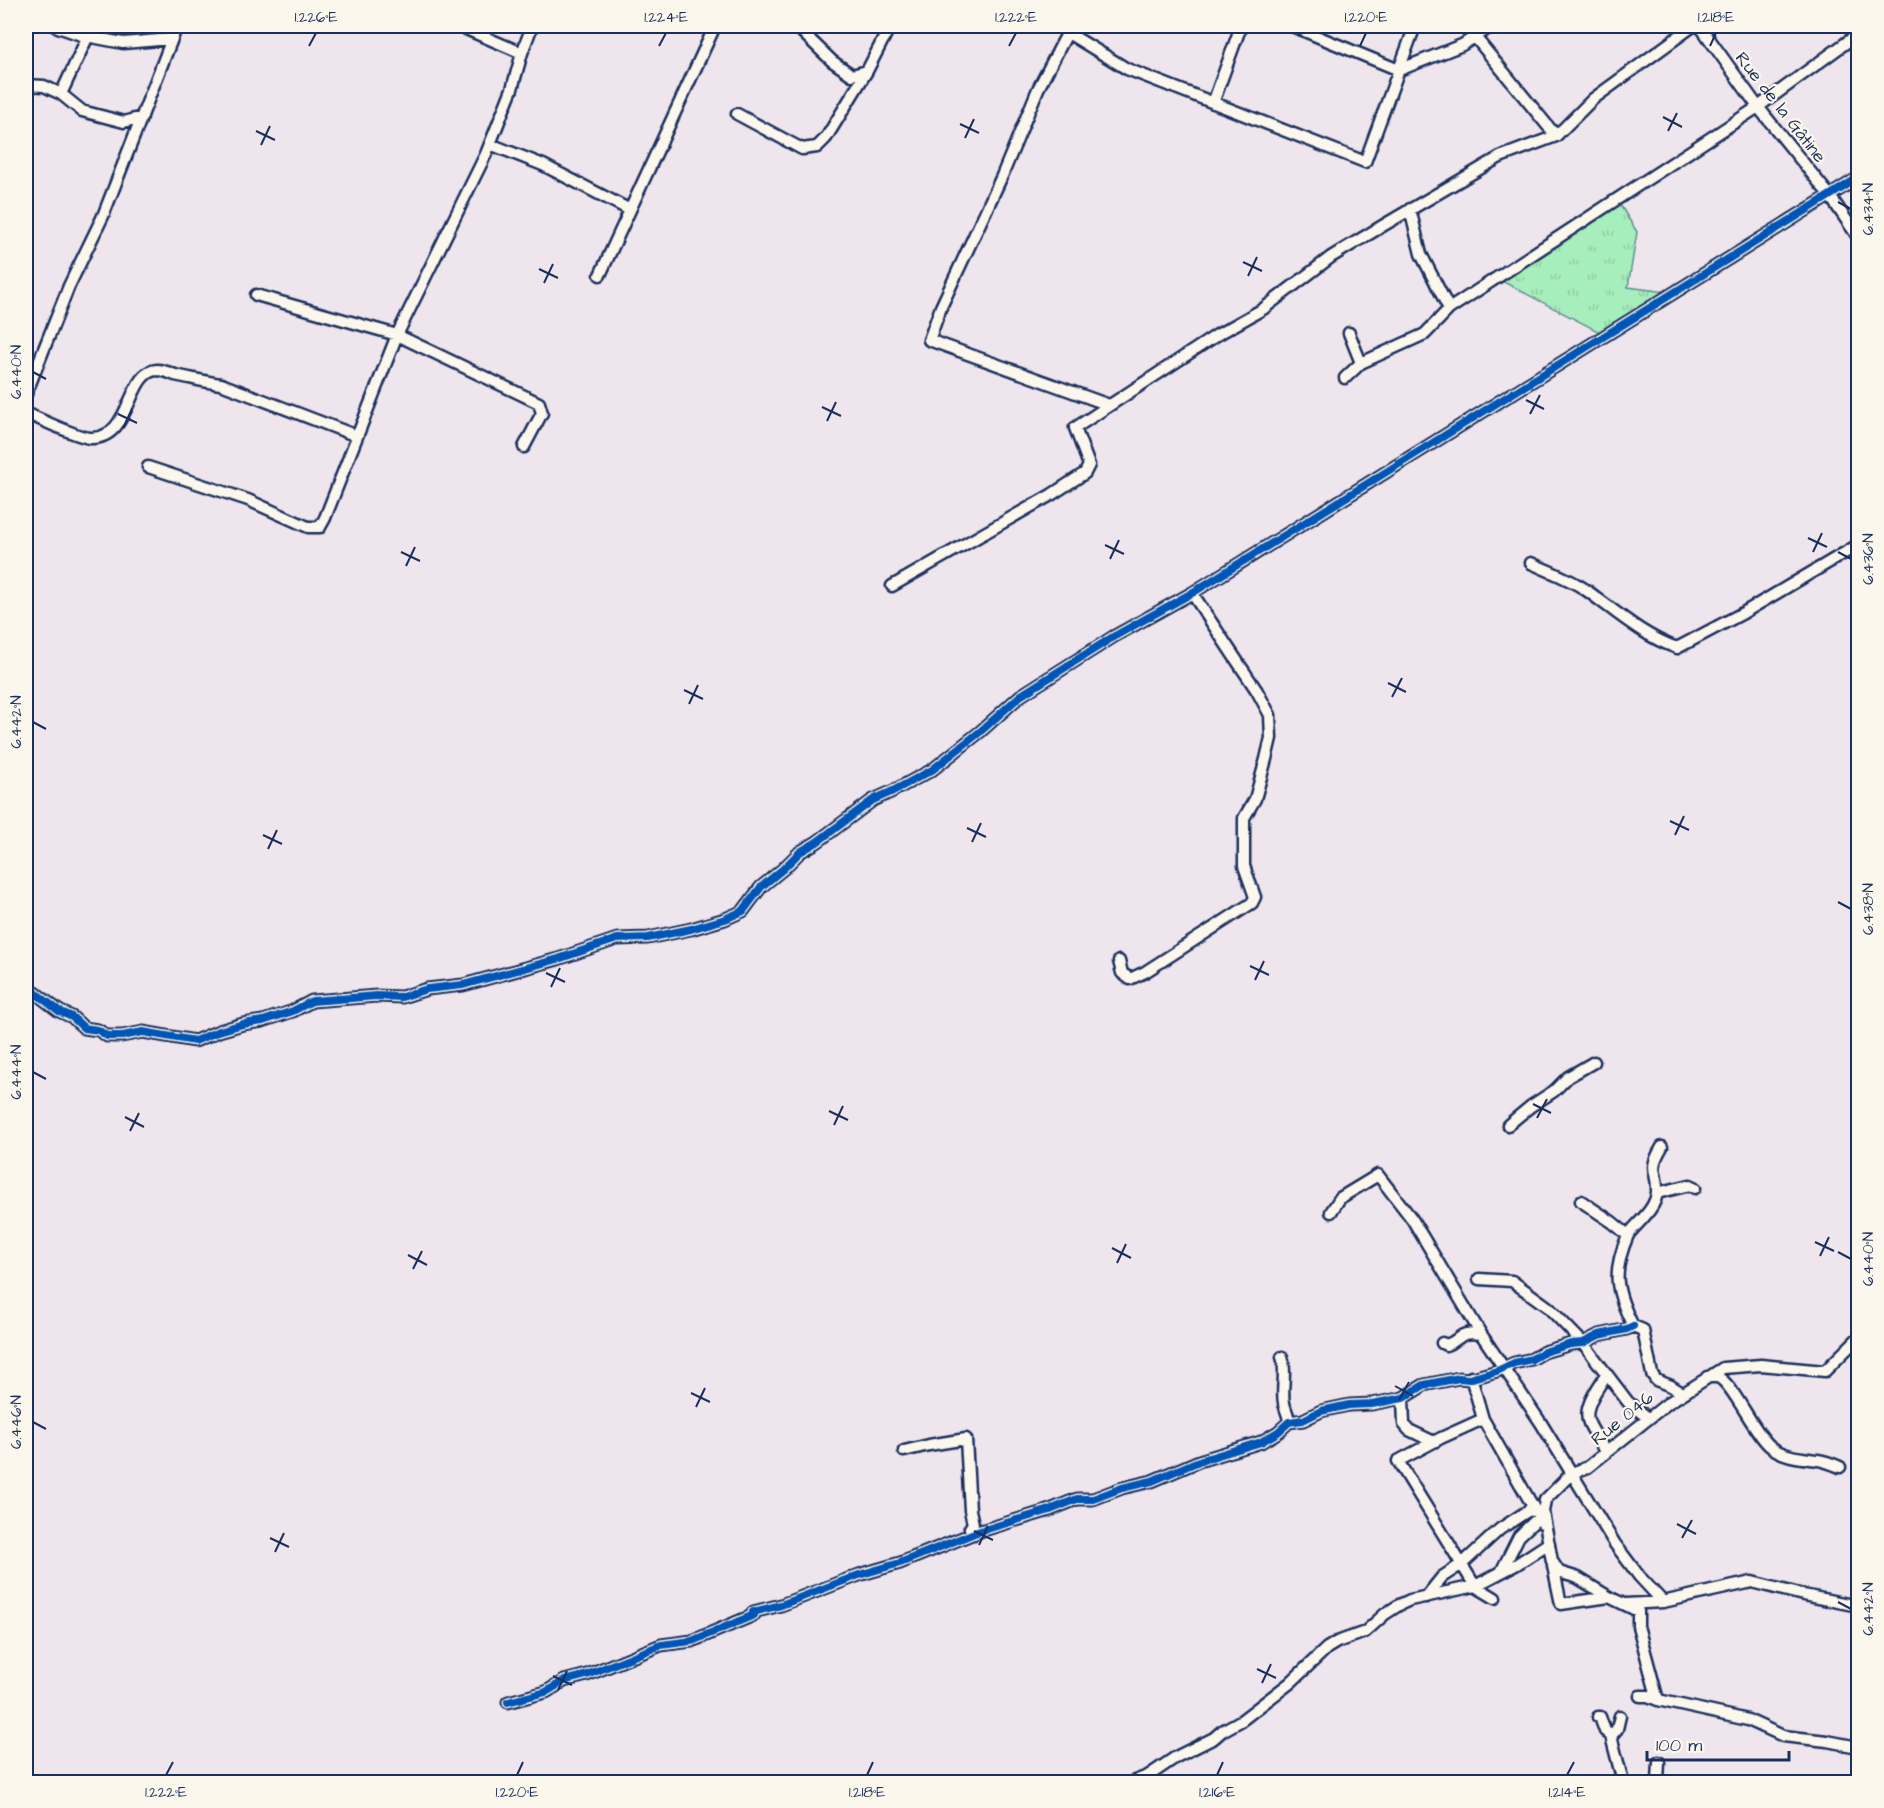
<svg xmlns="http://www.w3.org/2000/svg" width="1884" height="1808" viewBox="0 0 1884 1808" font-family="'Architects Daughter',sans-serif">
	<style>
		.grass { fill: url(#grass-tufts); stroke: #608e8d; stroke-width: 1.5 }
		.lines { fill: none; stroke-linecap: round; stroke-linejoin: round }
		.minor-casing { stroke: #1b2f5e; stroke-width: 15 }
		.minor { stroke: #fbf7ec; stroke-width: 10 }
		.cycleway-casing { stroke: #fbf7ec; stroke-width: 11 }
		.cycleway { stroke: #0057b8; stroke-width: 8 }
		.ticks { fill: none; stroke: #1b2f5e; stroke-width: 2 }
		.labels { text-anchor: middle; stroke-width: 4.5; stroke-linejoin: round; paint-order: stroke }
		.street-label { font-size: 18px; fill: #1b2f5e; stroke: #fbf7ec }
		.neatline { fill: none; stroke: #1b2f5e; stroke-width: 2 }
		.ticks-label { font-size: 15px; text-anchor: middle; fill: #1b2f5e }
	</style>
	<defs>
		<pattern id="grass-tufts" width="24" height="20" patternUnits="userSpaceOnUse" patternTransform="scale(1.5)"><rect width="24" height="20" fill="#a6eebc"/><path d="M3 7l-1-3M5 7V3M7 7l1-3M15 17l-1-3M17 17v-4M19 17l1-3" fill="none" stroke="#8ecca4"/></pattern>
	</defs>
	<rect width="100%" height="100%" fill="#efe6ed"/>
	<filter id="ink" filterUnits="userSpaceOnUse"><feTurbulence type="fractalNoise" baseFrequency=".0167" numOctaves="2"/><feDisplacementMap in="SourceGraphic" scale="12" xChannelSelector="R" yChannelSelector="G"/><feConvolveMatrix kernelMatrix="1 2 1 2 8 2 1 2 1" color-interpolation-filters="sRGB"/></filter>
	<g filter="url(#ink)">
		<path class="grass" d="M1617,200l20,32 -9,55 46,6 -69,42 -109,-57z"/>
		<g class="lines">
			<g class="minor-casing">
				<path id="minor" d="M55,26l26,9 42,8 48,-4
					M459,26l63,27
					M796,26l36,35 20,14 15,-4
					M1071,26l-33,63 -36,87 -61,131 -12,33 180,65
					M1292,26l107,44 63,-25 30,-19
					M1700,26l58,81 72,89 28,41
					M1068,33l59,36 238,93 50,-136
					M1475,37l81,99
					M26,85l18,1 17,8 21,17 42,11 18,-5
					M61,94l27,-58
					M1213,103l28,-77
					M737,114l65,35 15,-2 9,-9 41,-67 23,-45
					M490,144l53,21 85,44
					M1410,209l11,45 28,55
					M600,275l115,-249
					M256,295l141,40 142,68 3,10 -18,34
					M1349,333l12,30
					M1345,378l16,-15 64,-29 24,-25 309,-202 100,-73
					M26,394l43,-108 34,-70 74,-190
					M26,413c13,6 52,24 64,25 42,2 37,-67 67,-68 6,0 13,3 18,5 16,3 30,7 46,9l136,52
					M148,467l100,33 60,27h12l5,-9 72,-183 89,-181 26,-65 10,-36 10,-27
					M1531,563c19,9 38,15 55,27 29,21 57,46 91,58l66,-35 115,-68
					M892,586l159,-91 34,-22 4,-8 -14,-37 142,-93 46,-26 68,-52 53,-32 116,-68 56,-21 37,-37 100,-73
					M1119,961l3,12 8,6 15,-7 107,-69 3,-6 -11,-31v-48l11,-19 11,-40 5,-21 -1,-23 -13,-24 -65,-98
					M26,983l7,8 26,20 13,6 12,11 14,2 9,6h15l21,-4 52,9 24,-10 24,-7 20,-3 30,-10 19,-10 65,-5 25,1 25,-8 36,-4 95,-26 59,-20 31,-1 43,-9 34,-10 18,-8 18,-24 22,-18 17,-17 17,-10 56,-42 18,-8 41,-22 49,-39 39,-35 93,-59 79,-44 666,-415
					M1508,1125l23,-19 23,-15 14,-14 26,-15
					M1657,1193l33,-8 5,3
					M1581,1201l31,21 16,13c-16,37 -13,55 5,91l10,4 9,44 4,6 15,6 11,7
					M1331,1212l9,-14 38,-23 34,44 69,115 60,89 74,121 24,32 24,26
					M1628,1235c9,-12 28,-26 29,-43 1,-23 -10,-20 5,-45
					M1479,1279l33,2 36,26 35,36 45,59 20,16
					M1442,1343l4,2c18,-6 10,-14 35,-11
					M1282,1357c5,15 -1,31 2,46 1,7 5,12 5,19
					M1471,1377l12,42
					M1707,1377c3,0 7,0 10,0 15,4 36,55 53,69 13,11 32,12 48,14 7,1 15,4 22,7
					M1403,1398l1,26 5,6 25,12
					M904,1451l25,-6 37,-6 4,71 3,14 -3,4 4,6
					M1605,1453c-4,-12 -12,-20 -16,-30 -7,-15 9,-35 17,-48
					M1543,1524l-60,-105 -42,19 -43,23 77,125 42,-22 32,-21
					M1553,1566l8,38 48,-7
					M1501,1572l18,-36 20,-19
					M1426,1597l16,-20 20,-13 38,-35 29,-19 6,1
					M1626,1604l37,-2 89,-20 51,13 55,11
					M1640,1696h8l10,4 -20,-74v-15l-29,-14 -31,-19 -19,-6 -7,-11 -9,-49 2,-12 27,-27 16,-6 80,-64 55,-35 38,-3 64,6 33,-33
					M1658,1700l90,20 35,16 44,5 31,6
					M508,1702l38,-10 18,-11 23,-6 74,-30 31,-4 62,-26 -1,-3 28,-7 78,-30 41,-12 77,-31 73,-22 27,-11h16l29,-11 30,-7 47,-20 62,-19 17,-10 11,-10 14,-2 18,-9 28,-6 23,-1 31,-6 21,-13 35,-7 10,1 28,-8 17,-8 18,-4 12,-7 27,-8 12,-1 16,-8 28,-6 6,-3
					M1598,1717h2l5,14 6,5 12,46
					M1611,1736l6,-7 3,-13
					M1132,1782l16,-6 28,-19 38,-19 8,-7 20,-11 48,-37 37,-35 10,-6 28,-10 20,-18 14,-9 11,-5 65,-14 20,12
					M1658,1782l1,-20"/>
			</g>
			<use href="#minor" class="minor"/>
			<g class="cycleway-casing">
				<path id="cycleway" d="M26,983l7,8 26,20 13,6 12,11 14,2 9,6h15l21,-4 52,9 24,-10 24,-7 20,-3 30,-10 19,-10 65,-5 25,1 25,-8 36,-4 95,-26 59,-20 31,-1 43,-9 34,-10 18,-8 18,-24 22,-18 17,-17 17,-10 56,-42 18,-8 41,-22 49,-39 39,-35 93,-59 79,-44 666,-415
					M508,1702l38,-10 18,-11 23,-6 74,-30 31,-4 62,-26 -1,-3 28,-7 78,-30 41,-12 77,-31 73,-22 27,-11h16l29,-11 30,-7 47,-20 62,-19 17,-10 11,-10 14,-2 18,-9 28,-6 23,-1 31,-6 21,-13 35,-7 10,1 28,-8 17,-8 18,-4 12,-7 27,-8 12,-1 16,-8 28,-6 6,-3"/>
			</g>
			<use href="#cycleway" class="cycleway"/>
		</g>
	</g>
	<path class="ticks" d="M309,46l7,-13M659,46l7,-13M1009,46l7,-13M1360,46l6,-13M1710,46l6,-13M1663,117l19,10M960,124l19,9M256,131l19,9M1668,131l9,-18M965,138l9,-19M261,145l9,-19M1838,202l13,7M1243,262l19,9M539,269l19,9M1248,276l9,-19M544,283l9,-19M33,372l13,7M1526,400l18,9M822,407l19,9M118,414l19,9M1530,414l10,-19M827,421l9,-19M123,428l9,-19M1808,538l19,9M1105,545l19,9M401,552l19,9M1813,552l9,-19M1838,552l13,7M1110,559l9,-19M406,566l9,-19M1388,683l18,9M684,690l19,9M1392,697l10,-19M689,704l9,-19M33,722l13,7M1670,821l19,9M967,828l19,9M263,835l19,9M1675,835l9,-19M972,842l9,-19M268,849l9,-19M1838,902l13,7M1250,966l19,9M546,973l19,9M1255,980l9,-19M551,987l9,-19M33,1072l13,7M1533,1104l18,9M829,1111l19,9M125,1117l19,10M1537,1118l10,-19M834,1125l9,-19M130,1131l9,-18M1815,1242l19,9M1112,1248l19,10M1838,1252l13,7M408,1255l19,10M1820,1256l9,-19M1117,1263l9,-19M413,1269l9,-18M1395,1386l18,10M691,1393l19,9M1399,1400l10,-18M696,1407l9,-19M33,1422l13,7M1677,1524l19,10M974,1531l19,9M270,1538l19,9M1682,1538l10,-18M979,1545l9,-19M275,1552l9,-19M1838,1602l13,7M1257,1669l19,9M553,1676l19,9M1262,1683l9,-19M558,1690l9,-19M166,1775l7,-13M517,1775l6,-13M867,1775l6,-13M1217,1775l6,-13M1567,1775l7,-13"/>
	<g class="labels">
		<g class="street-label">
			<text transform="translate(1781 107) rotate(52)" y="6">Rue de la Gâtine</text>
			<text transform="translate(1622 1418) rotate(-39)" y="6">Rue 046</text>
		</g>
	</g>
	<rect width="1884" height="1808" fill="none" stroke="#fbf7ec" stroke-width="66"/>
	<path d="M1647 1751v9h142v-9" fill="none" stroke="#1b2f5e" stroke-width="3"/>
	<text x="1656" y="1751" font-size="18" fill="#1b2f5e" stroke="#fbf7ec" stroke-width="4.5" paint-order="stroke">100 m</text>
	<rect x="33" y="33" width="1818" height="1742" class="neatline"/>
	<g class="ticks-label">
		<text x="316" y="22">1.226°E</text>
		<text x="666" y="22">1.224°E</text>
		<text x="1016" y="22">1.222°E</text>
		<text x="1366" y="22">1.220°E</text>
		<text x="1716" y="22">1.218°E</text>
		<text transform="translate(1868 209) rotate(-90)" y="5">6.434°N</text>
		<text transform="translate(16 372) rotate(-90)" y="5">6.440°N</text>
		<text transform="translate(1868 559) rotate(-90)" y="5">6.436°N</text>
		<text transform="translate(16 722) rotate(-90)" y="5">6.442°N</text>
		<text transform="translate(1868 909) rotate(-90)" y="5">6.438°N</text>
		<text transform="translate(16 1072) rotate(-90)" y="5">6.444°N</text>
		<text transform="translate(1868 1259) rotate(-90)" y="5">6.440°N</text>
		<text transform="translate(16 1422) rotate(-90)" y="5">6.446°N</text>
		<text transform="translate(1868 1609) rotate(-90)" y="5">6.442°N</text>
		<text x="166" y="1797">1.222°E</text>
		<text x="517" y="1797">1.220°E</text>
		<text x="867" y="1797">1.218°E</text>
		<text x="1217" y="1797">1.216°E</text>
		<text x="1567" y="1797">1.214°E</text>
	</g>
</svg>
